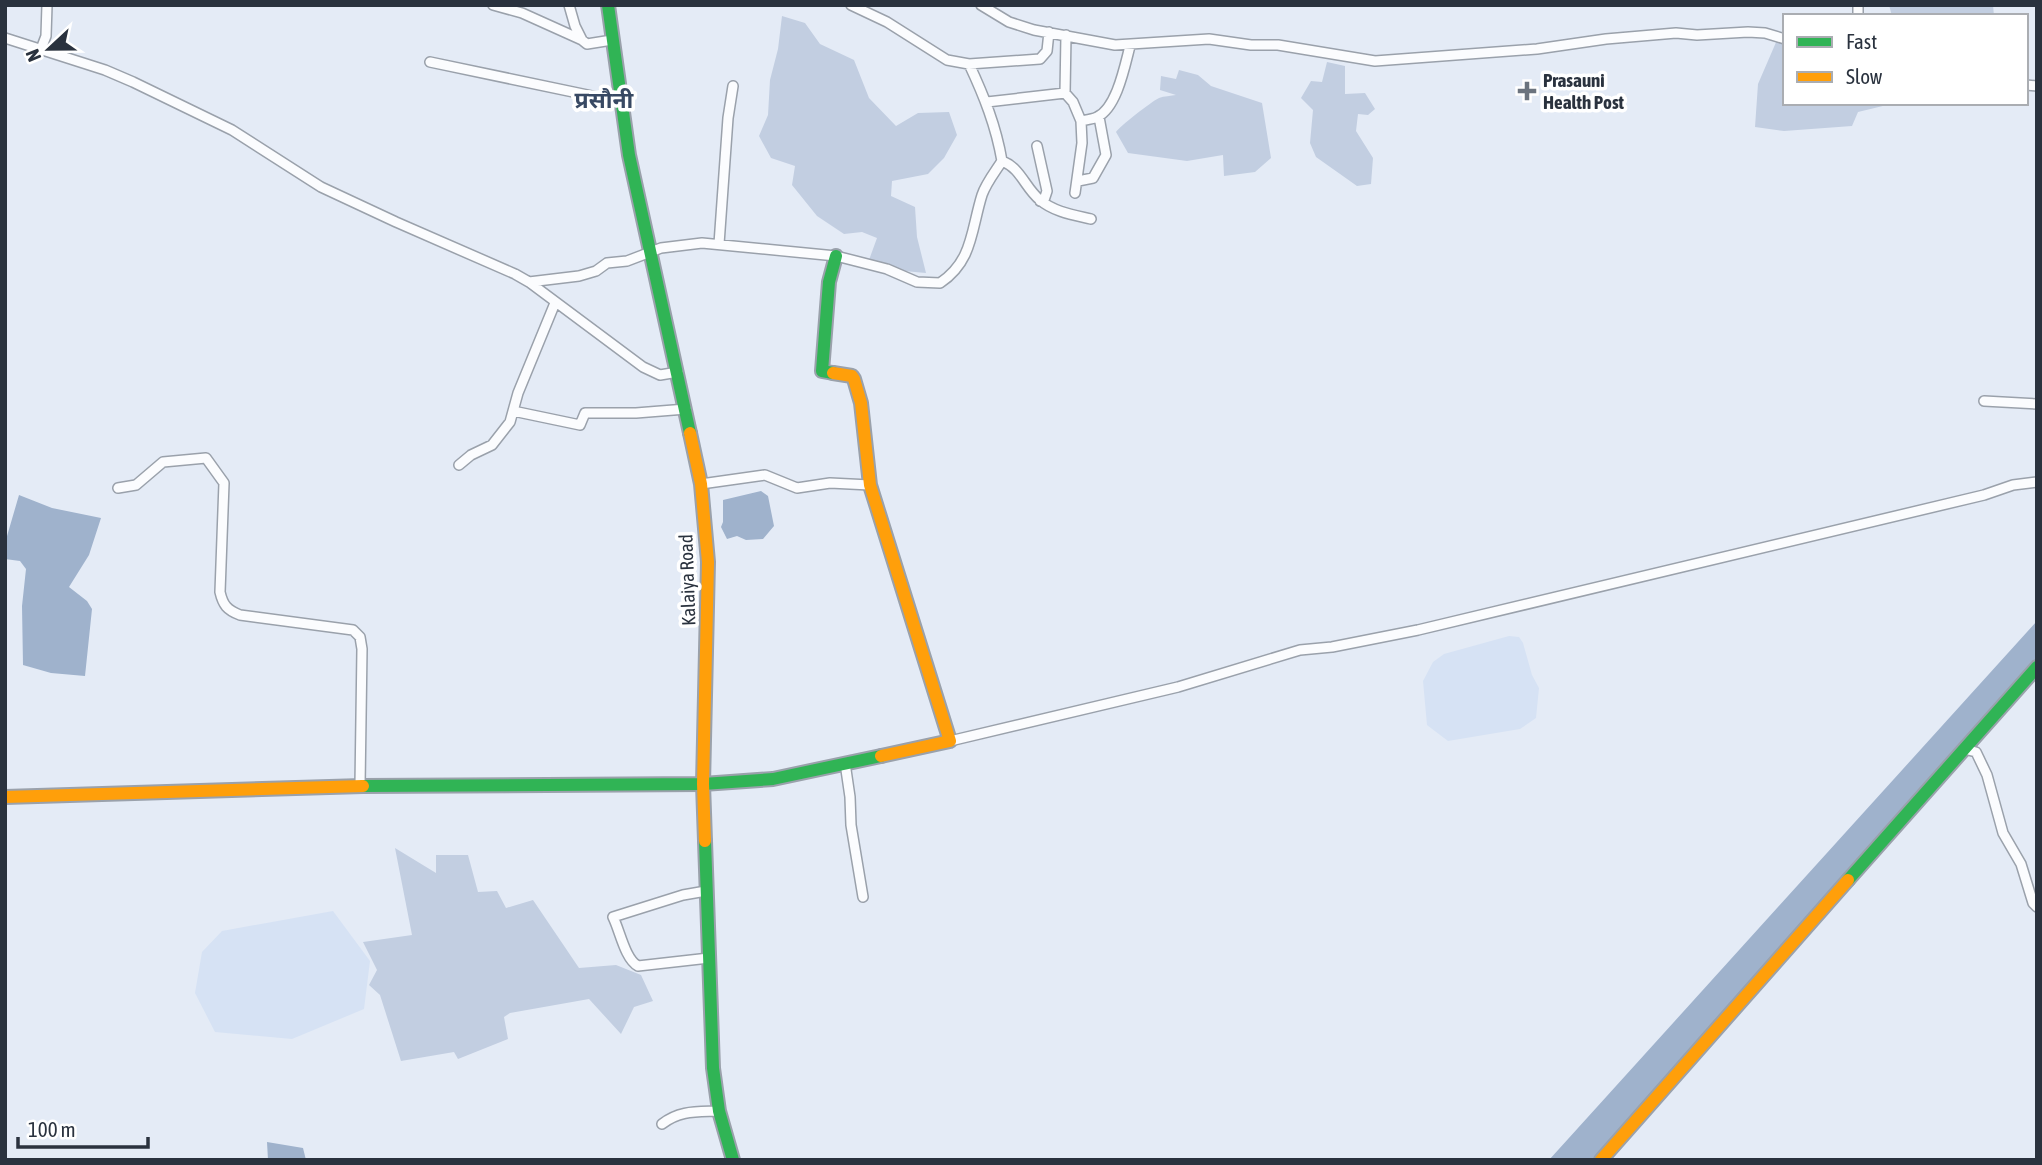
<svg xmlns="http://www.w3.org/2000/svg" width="2042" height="1165" viewBox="0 0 2042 1165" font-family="'Asap Condensed','Noto Sans Devanagari',sans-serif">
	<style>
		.built { fill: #d6e2f4 }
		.green { fill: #c2cee1 }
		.water { fill: #9fb2cc }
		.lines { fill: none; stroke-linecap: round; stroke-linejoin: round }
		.street-casing { stroke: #9aa1ab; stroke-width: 12 }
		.fast-casing { stroke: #9aa1ab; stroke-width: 16 }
		.slow-casing { stroke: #9aa1ab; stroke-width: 16 }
		.street { stroke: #fbfcfe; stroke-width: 9 }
		.fast { stroke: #30b455; stroke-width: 12 }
		.slow { stroke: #ff9f0a; stroke-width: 12 }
		.poi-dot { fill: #6b737e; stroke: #fff; stroke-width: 2.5 }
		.labels { text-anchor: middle; stroke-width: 7; stroke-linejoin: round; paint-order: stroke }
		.poi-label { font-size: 19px; font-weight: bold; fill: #2a323e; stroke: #fff; text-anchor: start }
		.street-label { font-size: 19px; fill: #2a323e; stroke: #fff }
		.quarter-label { font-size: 23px; font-weight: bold; fill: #384963; stroke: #fff }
	</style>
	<rect width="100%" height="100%" fill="#e4ebf6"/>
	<path class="built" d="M1509,636l10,1 4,6 9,32 7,13 -3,30 -16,11 -72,12 -21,-16 -4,-44 10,-19 11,-8z
		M333,911l37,50 -6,48 -72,30 -77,-7 -20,-39 7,-41 20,-21z"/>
	<path class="green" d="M1889,5h104l1,11h-102z
		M782,16l23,7 15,21 34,16 15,38 27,28 22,-13 31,-1 8,23 -13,23 -16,16 -36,7 -1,15 24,11 2,30 9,36 -22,-2 -35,-11 8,-22 -15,-6 -18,2 -27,-18 -25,-31 3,-19 -24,-8 -12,-22 9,-21 2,-35 8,-31z
		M1777,40l8,2v61h103l-1,2 -29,7 -6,14 -68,5 -29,-4 3,-43z
		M1327,62l18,4v28l20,-1 10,16 -7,6 -10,-1 -2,17 17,27 -2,26 -14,2 -41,-29 -6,-14 3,-33 -12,-12 10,-17 11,1z
		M1179,70l19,5 13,11 51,17 9,55 -16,14 -31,4 -1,-21 -36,6 -59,-8 -12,-21c4,-6 35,-30 43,-34 5,-2 12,-2 17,-3l-16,-5 1,-14 15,3z
		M395,848l41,25v-18h32l10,37 19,-1 9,17 27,-8 46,68 37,-3 25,10 12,26 -19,6 -13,27 -32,-35 -79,14 -6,4 4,22 -50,20 -4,-7 -53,9 -21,-66 -11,-10 8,-15 -14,-28 49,-7z"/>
	<path class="water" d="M761,491l7,5 6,30 -11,13 -17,1 -9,-4 -10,3 -6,-12 2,-5v-22z
		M19,495l33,13 49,10 -12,37 -20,32 18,14 5,8 -7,67 -34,-3 -28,-8 -1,-59 4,-37 -6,-8 -15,-2v-16z
		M2037,621v41l-44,49 -25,23 -374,426h-45z
		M267,1142l36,6 3,12h-38z"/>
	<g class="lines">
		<g class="street-casing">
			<path id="street" d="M493,5l29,8 60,27
				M569,5l6,21 7,14 5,4 25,-4
				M851,5l36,17 60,38 22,4 71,-5 7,-8 2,-19
				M981,5l28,17 25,8 81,15 94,-6 42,6h27l97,16 162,-12 69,-10 70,-6 21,2 51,-3 17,1 20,6
				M1858,16v-11
				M5,38l100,32 28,12 99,48 89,57 75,35 119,52 14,8 114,85 17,8 18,-3
				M41,49l5,-13 1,-31
				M430,62l191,40
				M2026,85l11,1
				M1065,93l1,-58
				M987,102l78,-9 8,9 8,19
				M1037,146l10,45 -3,9 -4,1
				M1002,161c19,7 23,27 38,39 14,12 34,15 51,19
				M1078,181l15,-3 13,-23 -7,-38
				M1075,193l7,-50 -1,-22c5,-1 12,-2 16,-4 20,-9 28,-52 33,-71
				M719,244l9,-126 5,-32
				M529,282l50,-6 17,-5 11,-8 20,-2 34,-13 41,-5 134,13 51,13 30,13 23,1c33,-22 31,-53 42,-88 4,-12 13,-23 20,-34 -6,-35 -18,-65 -33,-97
				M1984,401l53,3
				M513,411l67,14 5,-12h51l50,-4
				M459,465l12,-10 21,-10 18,-23 8,-29 37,-90
				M701,484l64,-9 32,13 33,-5 40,2
				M118,488l18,-3 27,-23 43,-4 18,25 -4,109c3,13 7,18 20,23l113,15 7,7 2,12 -2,137
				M950,741l228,-54 122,-37 32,-3 86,-17 566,-135 29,-10 24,-3
				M1964,749l12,3 11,23 16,58 18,31 12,39 4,4
				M845,763l5,34 1,28 12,72
				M706,891l-23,4 -70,22c7,14 12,42 25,49l71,-8
				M662,1124c18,-14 35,-12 57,-13"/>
		</g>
		<g class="fast-casing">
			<path id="fast" d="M608,5l21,150 61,278
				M833,373l-11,-2 7,-89 7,-26
				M363,786l340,-2 70,-5 108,-23
				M705,841l8,227 6,43 14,49
				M1848,880l189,-213"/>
		</g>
		<g class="slow-casing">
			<path id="slow" d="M833,373l19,3 2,3 7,24 9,82 80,256 -69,15
				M690,433l11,51 7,78 -5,222 2,57
				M5,797l358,-11
				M1601,1160l247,-280"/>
		</g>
		<use href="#street" class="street"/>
		<use href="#fast" class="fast"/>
		<use href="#slow" class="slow"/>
	</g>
	<path class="poi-dot" d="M1523.5 80.5h7v7h7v7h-7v7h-7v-7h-7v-7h7z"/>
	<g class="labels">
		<g class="poi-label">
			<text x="1543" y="87">Prasauni<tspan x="1543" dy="22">Health Post</tspan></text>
		</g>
		<g class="street-label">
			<text transform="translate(687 580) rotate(-92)" y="7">Kalaiya Road</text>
		</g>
		<g class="quarter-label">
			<text x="604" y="108">प्रसौनी</text>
		</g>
	</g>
	<rect width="2042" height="1165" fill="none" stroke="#2a323e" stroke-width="14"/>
	<rect x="1783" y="14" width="245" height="91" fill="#ffffff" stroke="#aaadb2" stroke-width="2"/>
	<rect x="1797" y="37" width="35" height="10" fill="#30b455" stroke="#aaadb2" stroke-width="2"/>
	<text x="1846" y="49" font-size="21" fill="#2a323e">Fast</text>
	<rect x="1797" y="72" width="35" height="10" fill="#ff9f0a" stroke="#aaadb2" stroke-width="2"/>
	<text x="1846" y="84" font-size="21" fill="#2a323e">Slow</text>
	<g transform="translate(49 49) rotate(248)" stroke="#ffffff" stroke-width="5" paint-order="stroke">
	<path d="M0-5L12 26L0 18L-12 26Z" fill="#2a323e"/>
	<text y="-10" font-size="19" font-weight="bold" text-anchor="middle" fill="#2a323e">N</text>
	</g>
	<path d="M18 1137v10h130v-10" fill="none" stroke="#2a323e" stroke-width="3.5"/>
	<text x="28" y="1137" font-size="21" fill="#2a323e" stroke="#ffffff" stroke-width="5" paint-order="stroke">100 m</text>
</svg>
